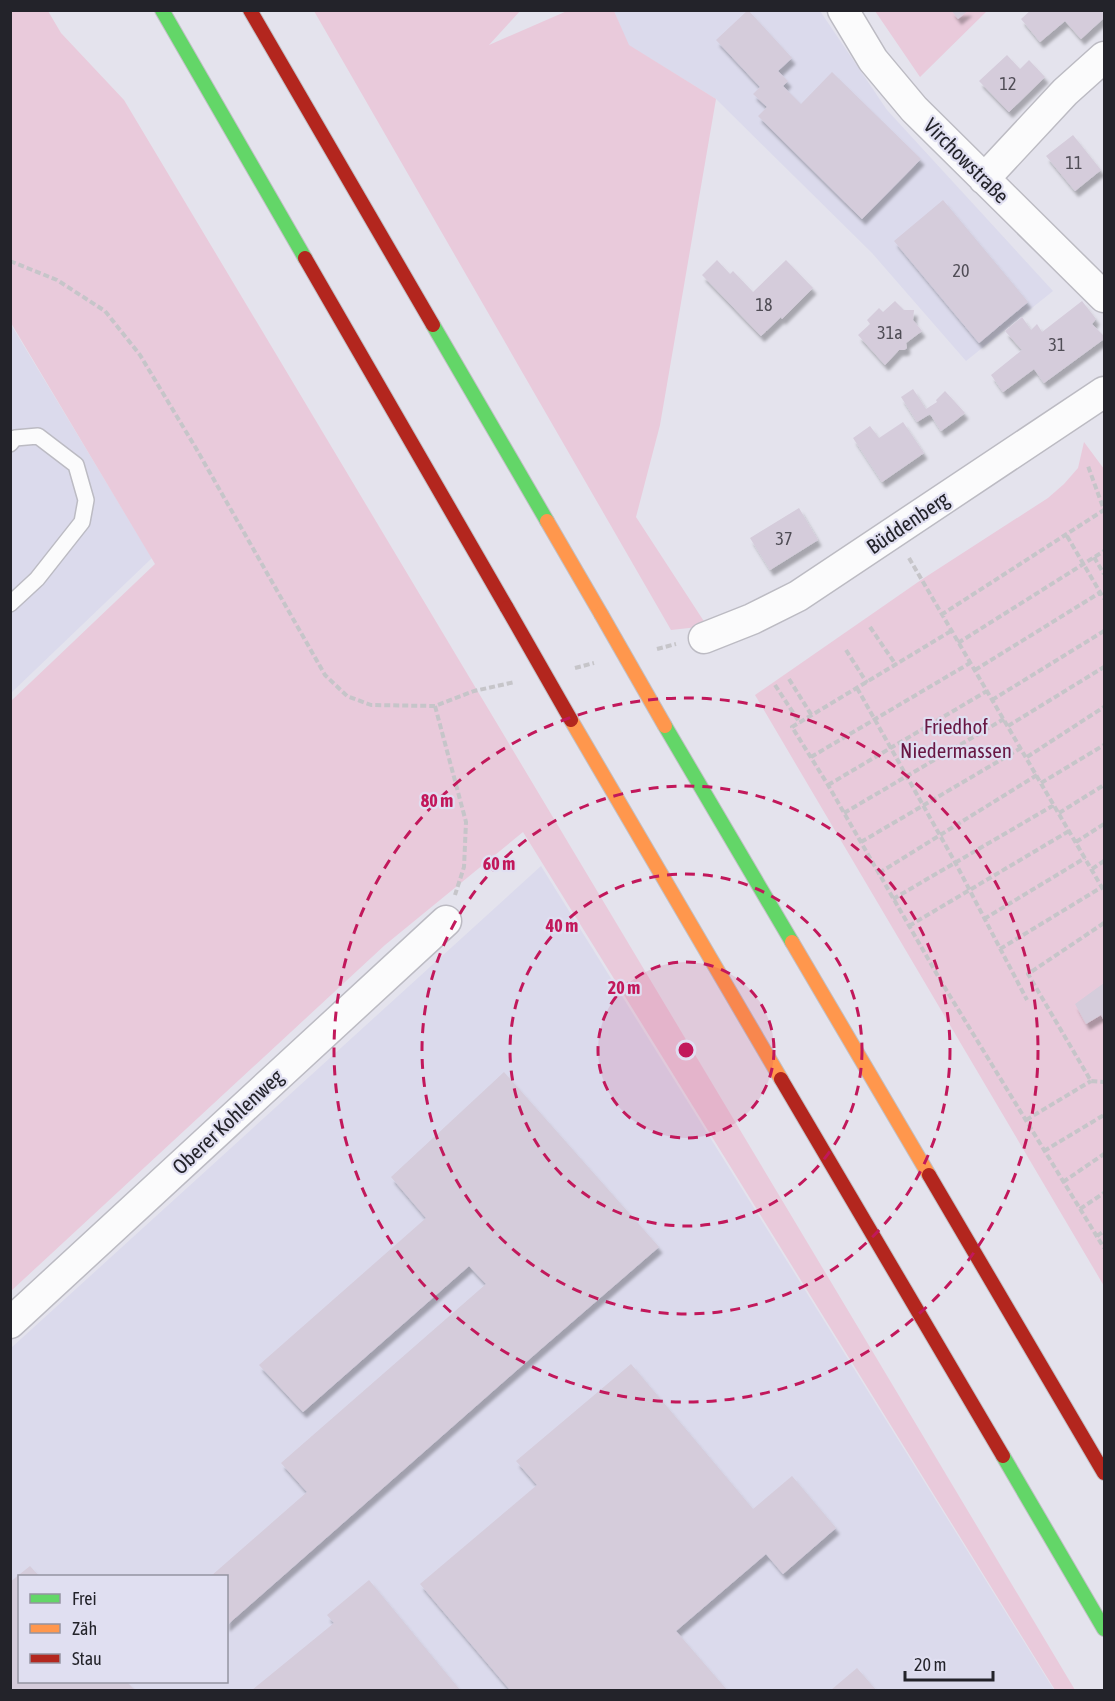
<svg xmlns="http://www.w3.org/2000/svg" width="1115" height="1701" viewBox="0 0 1115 1701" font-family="'Asap Condensed',sans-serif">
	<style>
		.built { fill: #dbdaec; fill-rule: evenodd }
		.green { fill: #e9cadb }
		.building { fill: #d5ccdb; filter: url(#shadow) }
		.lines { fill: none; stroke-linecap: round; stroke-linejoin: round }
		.lane-casing { stroke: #bcbbc3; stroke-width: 18 }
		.street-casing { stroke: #bcbbc3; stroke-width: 33 }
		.fast-casing { stroke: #c1c0c6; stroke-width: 16 }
		.slow-casing { stroke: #c1c0c6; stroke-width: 16 }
		.jam-casing { stroke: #c1c0c6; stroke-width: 16 }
		.path { stroke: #c6c5c9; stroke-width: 4; stroke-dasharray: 6 3; stroke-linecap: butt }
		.lane { stroke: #fbfbfc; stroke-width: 15 }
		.street { stroke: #fbfbfc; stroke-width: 30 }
		.fast { stroke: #63d668; stroke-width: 14 }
		.slow { stroke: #ff974d; stroke-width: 14 }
		.jam { stroke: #b3261e; stroke-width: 14 }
		.slow-bridge-casing { stroke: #c1c0c6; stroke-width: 16; stroke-linecap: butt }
		.jam-bridge-casing { stroke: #c1c0c6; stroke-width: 16; stroke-linecap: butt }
		.slow-bridge { stroke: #ff974d; stroke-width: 14 }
		.jam-bridge { stroke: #b3261e; stroke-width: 14 }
		.ring { fill: none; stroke: #c2185b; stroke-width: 3; stroke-dasharray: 10 8 }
		.labels { text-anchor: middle; stroke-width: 4.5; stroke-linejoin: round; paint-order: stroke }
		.number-label { font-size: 18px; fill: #504d56 }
		.street-label { font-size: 21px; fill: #23232a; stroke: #e0dff1 }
		.park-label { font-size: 21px; fill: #681744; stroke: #e0dff1 }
		.centre { fill: #c2185b; stroke: #e0dff1; stroke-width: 3 }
		.ring-label { font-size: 18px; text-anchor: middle; font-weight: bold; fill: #c2185b; stroke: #e0dff1; stroke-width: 4.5; stroke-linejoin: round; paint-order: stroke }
	</style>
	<defs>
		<filter id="shadow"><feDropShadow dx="3.5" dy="6" stdDeviation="1.5" flood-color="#0004"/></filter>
	</defs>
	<rect width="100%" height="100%" fill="#e4e3ed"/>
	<path class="built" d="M614,11h206l67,99 166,181 -87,70 -94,-108 -156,-154 -88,-54z
		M10,323l142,235 -141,135h-1z
		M541,866l513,824h-1043v-342zM20,1576h206v106h-206z"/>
	<path class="green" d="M48,11l13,22 63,67 951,1590h-20l-532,-858 -138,113 -374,346v-590l144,-137 -144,-241v-312z
		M314,11h206l-31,34 78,-34h47l15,34 87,54 -56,326 -24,92 71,109 -36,4z
		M875,11h112l-67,66z
		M1084,442l20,27v817l-349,-591 166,-115 127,-82 16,-14 14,-16z"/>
	<path class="building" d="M748,10l44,48 -14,13 10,10 -5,5 18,18 31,-32 89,87 -59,60 -104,-103 9,-9 -14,-13 7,-7 -44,-47z
		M951,10h18l-11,9z
		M1031,10h73v8l-23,21 -16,-18 -25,21 -19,-23z
		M1007,55l13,14 9,-9 16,17 -36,35 -30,-31z
		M1073,135l28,35 -26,21 -29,-35z
		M943,200l85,102 -49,41 -85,-102z
		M717,260l13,14 3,-3 20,21 33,-32 27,28 -31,31 -1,-2 -20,19 -59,-61z
		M895,301l9,9h10l-1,10 9,11 -16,12 1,5 -3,2h-5l-14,15 -27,-30 12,-11 -3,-4 12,-12 4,4z
		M1082,301l14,18 -4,5 12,12v3l-60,44 -10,-14 -31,23 -12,-17 31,-25 -17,-19 17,-14 9,13 6,-6 5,8z
		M913,389l13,20 11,-7 -1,-2 9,-9 20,22 -10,8 -14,10 -11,-17 -13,8 -16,-25z
		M903,422l21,31 -42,29 -29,-44 17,-12 9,12z
		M799,508l19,32 -48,30 -20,-32z
		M1104,983v38l-3,-6 -15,9 -11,-20z
		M504,1072l155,175 -118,102 -315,277v-50h-15l96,-84 -26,-29 205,-179 -17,-18 -166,146 -44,-47 167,-147 -35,-41z
		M631,1364l122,145 39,-33 44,52 -53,46 -17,-20 -90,77 51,59h-217l-90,-106 117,-99 -21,-24z
		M30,1566l9,10h-19v106h107l8,8h-125v-108z
		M369,1580l91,110h-208l82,-67 -7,-8z
		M857,1668l19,22h-45z"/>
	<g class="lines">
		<g class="lane-casing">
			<path id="lane" d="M10,444l5,-6 23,-2 38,29 10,35 -4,22 -45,57 -27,25"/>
		</g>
		<g class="street-casing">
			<path id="street" d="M843,10l30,50 41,49 190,188
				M984,179l81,-87 39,-35
				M704,638l48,-19 46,-23 306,-204
				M10,1323l436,-402"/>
		</g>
		<g class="fast-casing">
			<path id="fast" d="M162,10l143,248
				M433,325l114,196
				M665,726l127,216
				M1003,1456l101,173"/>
		</g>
		<g class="slow-casing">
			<path id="slow" d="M547,521l54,93
				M571,720l210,359
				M792,942l137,233"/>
		</g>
		<g class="jam-casing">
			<path id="jam" d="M250,10l183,315
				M305,258l202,350
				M781,1079l222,377
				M929,1175l175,298"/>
		</g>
		<path class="path" d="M10,261l47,19 48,31 35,44 57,95 128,225 22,21 24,9 64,1 39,-15 41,-9
			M1067,536l37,63
			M1094,557l10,17
			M909,558l195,333
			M941,615l163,-105 -16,-44
			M870,627l26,38
			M951,631l-159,96 36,58 114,198 162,265
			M958,643l146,-92
			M657,649l19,-5
			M846,650l21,33
			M575,668l19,-5
			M975,670l126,-78
			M789,679l23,37
			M775,685l25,38
			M857,688l98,174 72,138
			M992,700l112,-69
			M435,706l31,116 -2,45 -9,28
			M1008,726l96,-59
			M811,757l159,-94
			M1027,757l77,-50
			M1041,783l63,-38
			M828,785l159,-94
			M844,813l160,-94
			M1059,813l45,-28
			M861,842l160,-94
			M1076,842l28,-18
			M1092,869l12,-8
			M879,873l158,-98
			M893,899l161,-94
			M984,919l101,-61
			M1104,923l-76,51 63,107 13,1
			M909,926l160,-95
			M1000,949l102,-62
			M1026,1120l65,-39
			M1044,1151l60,-36
			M1063,1182l41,-28
			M1080,1209l24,-16
			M1097,1236l7,-5"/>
		<use href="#lane" class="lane"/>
		<use href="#street" class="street"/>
		<use href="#fast" class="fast"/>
		<use href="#slow" class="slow"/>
		<use href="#jam" class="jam"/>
		<g class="slow-bridge-casing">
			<path id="slow-bridge" d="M601,614l64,112"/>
		</g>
		<g class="jam-bridge-casing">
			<path id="jam-bridge" d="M507,608l64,112"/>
		</g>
		<use href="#slow-bridge" class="slow-bridge"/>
		<use href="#jam-bridge" class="jam-bridge"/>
	</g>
	<circle cx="686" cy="1050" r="88" fill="#c2185b" fill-opacity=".12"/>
	<g class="ring">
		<circle cx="686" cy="1050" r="88"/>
		<circle cx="686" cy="1050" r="176"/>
		<circle cx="686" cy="1050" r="264"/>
		<circle cx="686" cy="1050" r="352"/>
	</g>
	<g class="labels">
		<g class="number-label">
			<text x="1008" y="90">12</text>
			<text x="1074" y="169">11</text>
			<text x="961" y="277">20</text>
			<text x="764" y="311">18</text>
			<text x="890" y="339">31a</text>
			<text x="1057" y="351">31</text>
			<text x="784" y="545">37</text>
		</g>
		<g class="street-label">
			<text transform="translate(966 161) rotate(45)" y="7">Virchowstraße</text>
			<text transform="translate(908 523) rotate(-34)" y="7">Büddenberg</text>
			<text transform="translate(228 1122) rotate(-43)" y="7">Oberer Kohlenweg</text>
		</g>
		<g class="park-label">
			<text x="956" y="734">Friedhof<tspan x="956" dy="24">Niedermassen</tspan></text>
		</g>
	</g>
	<circle cx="686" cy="1050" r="9" class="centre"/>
	<g class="ring-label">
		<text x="437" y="807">80 m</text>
		<text x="499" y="870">60 m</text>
		<text x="562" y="932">40 m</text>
		<text x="624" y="994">20 m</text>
	</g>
	<rect width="1115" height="1701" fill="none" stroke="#23232a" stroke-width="24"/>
	<rect x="18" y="1575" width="210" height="108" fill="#e0dff1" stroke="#9494a1" stroke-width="1.5"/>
	<rect x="30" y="1594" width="30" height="9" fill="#63d668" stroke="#9494a1" stroke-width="1.5"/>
	<text x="72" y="1605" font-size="18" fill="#23232a">Frei</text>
	<rect x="30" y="1624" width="30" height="9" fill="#ff974d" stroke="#9494a1" stroke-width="1.5"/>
	<text x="72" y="1635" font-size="18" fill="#23232a">Zäh</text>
	<rect x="30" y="1654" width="30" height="9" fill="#b3261e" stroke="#9494a1" stroke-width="1.5"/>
	<text x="72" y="1665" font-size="18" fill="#23232a">Stau</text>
	<path d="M905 1671v9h88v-9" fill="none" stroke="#23232a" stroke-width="3"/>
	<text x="914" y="1671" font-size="18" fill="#23232a" stroke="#e0dff1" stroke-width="4.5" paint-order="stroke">20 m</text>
</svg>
